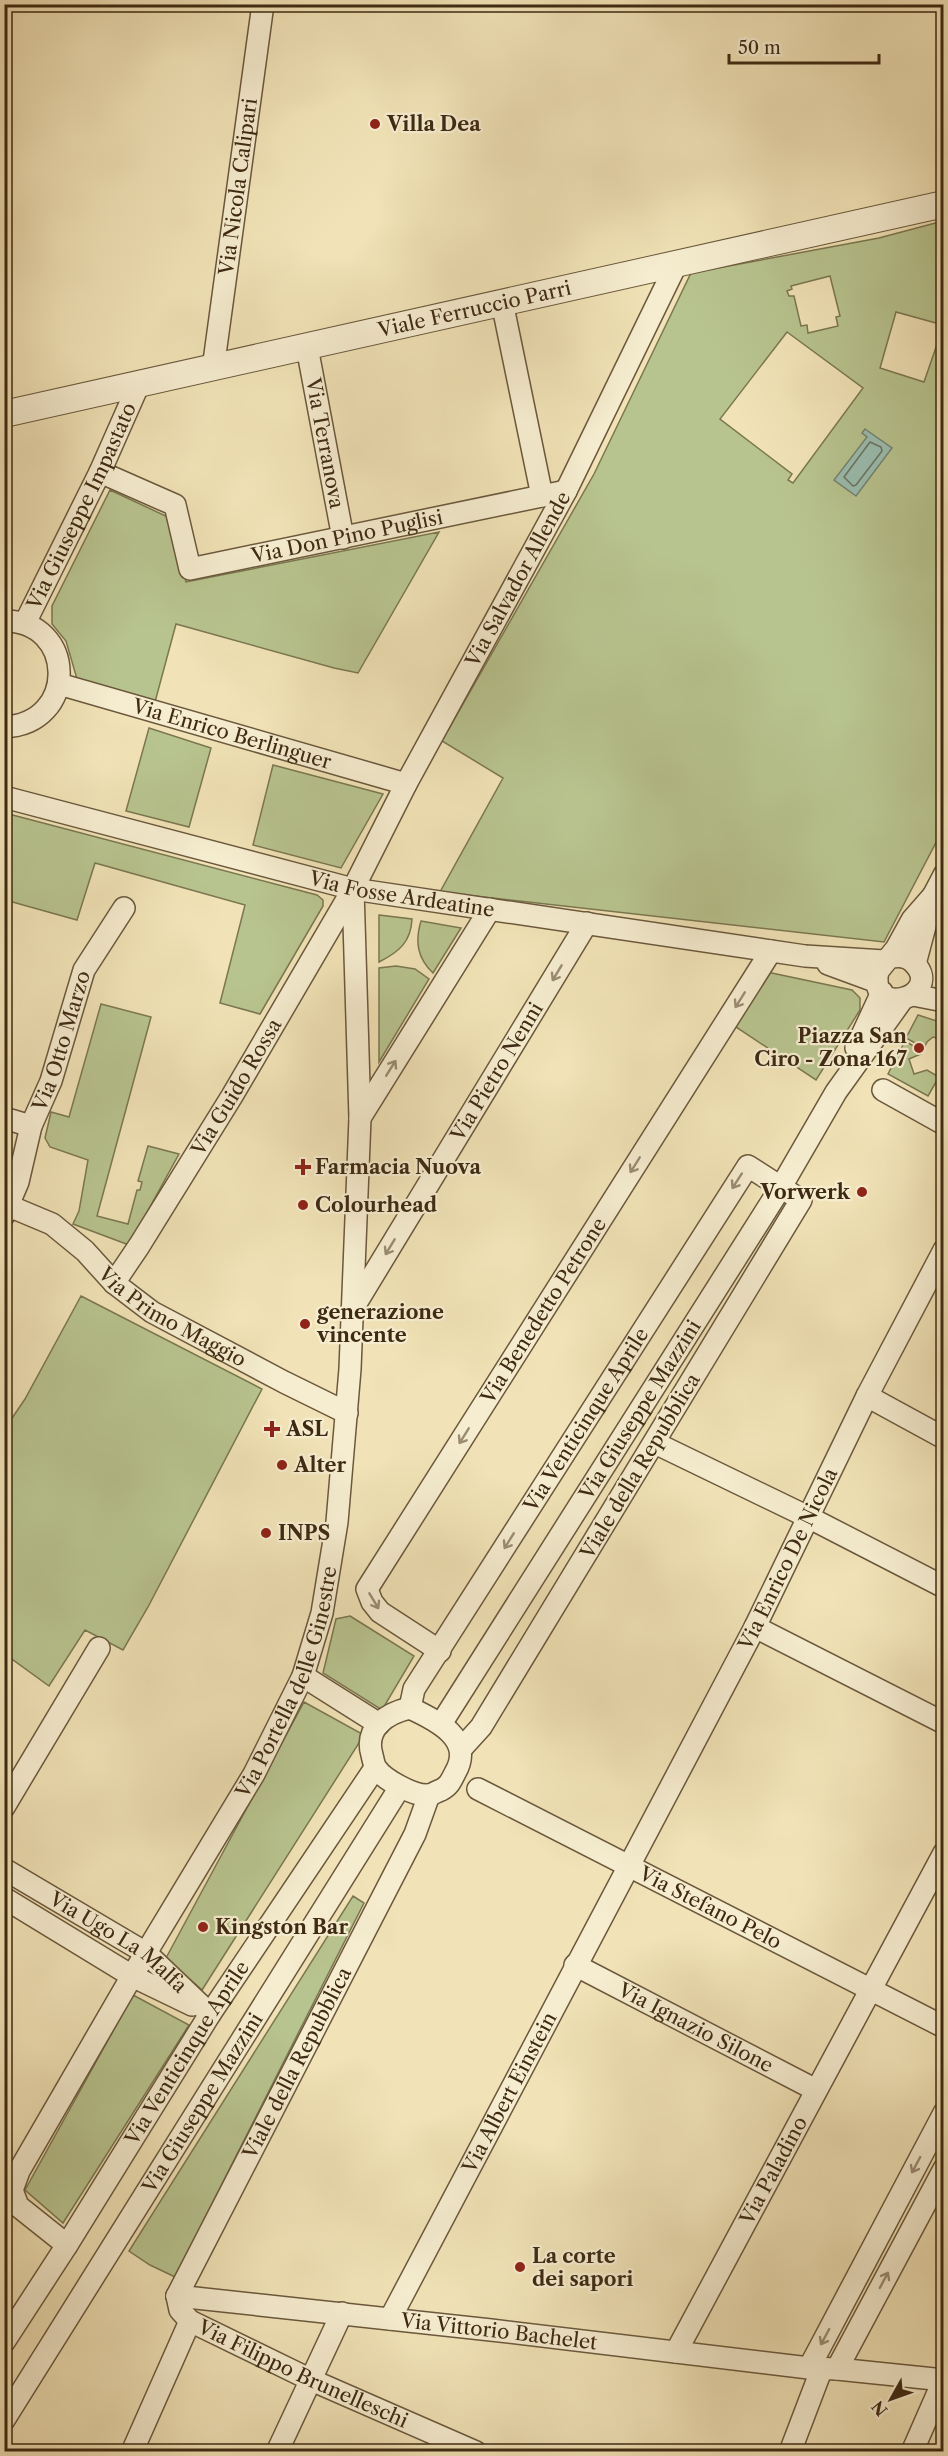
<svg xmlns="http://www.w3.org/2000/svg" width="948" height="2456" viewBox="0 0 948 2456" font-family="'Libre Caslon Text',serif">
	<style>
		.green { fill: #b8c48f; stroke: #7b7751; stroke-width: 1.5; fill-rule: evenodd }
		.water { fill: #9bbeb1; stroke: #768372; stroke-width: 1.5 }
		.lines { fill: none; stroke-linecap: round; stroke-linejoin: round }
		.shore { stroke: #6c7462; stroke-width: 1.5 }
		.minor-casing { stroke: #6b583c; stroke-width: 24 }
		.tertiary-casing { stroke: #6b583c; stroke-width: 28 }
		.minor { stroke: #f6edd0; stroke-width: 21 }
		.tertiary { stroke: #f6edd0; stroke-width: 26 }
		.oneway { stroke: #9a8c72 }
		.poi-dot { fill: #8f2418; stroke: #f6edd0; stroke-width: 2 }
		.labels { text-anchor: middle; stroke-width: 4.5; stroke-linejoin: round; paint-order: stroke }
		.poi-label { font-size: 20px; font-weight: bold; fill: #3e2a13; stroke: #f6edd0; text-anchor: start }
		.street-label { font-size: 20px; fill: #3e2a13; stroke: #f6edd0 }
	</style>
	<rect width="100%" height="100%" fill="#f1e3b7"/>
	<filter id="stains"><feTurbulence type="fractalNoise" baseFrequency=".00333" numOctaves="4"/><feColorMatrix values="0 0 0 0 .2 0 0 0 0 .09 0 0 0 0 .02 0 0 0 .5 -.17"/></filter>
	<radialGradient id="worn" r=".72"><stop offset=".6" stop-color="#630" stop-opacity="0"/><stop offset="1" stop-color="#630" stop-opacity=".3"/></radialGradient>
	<path class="green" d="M943,221v104l-47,-13 -16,56 44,14 19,-55v502l-59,113 -444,-50 63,-114 -61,-37 152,-267 97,-201 188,-35zM830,276l10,40 -4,1 2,9 -30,7 -1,-8 -6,1 -7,-30h-5l-2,-5 5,-2 -1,-3zM787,332l76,56 -70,95 -5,-3 4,-6 -72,-55z
		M110,490l60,28 16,64 253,-50 -81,141 -24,-5 -158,-44 -21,78 -78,-23 -11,-38 -14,-17v-18z
		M149,728l62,20 -22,79 -63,-16z
		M273,765l110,29 -42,74 -88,-23z
		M5,813l312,82 6,5v6l-63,108 -40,-11 25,-98 -150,-42 -18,57 -72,-20z
		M379,915l33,4c-1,23 -13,33 -33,43z
		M421,921l40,7 -28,45c-16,-15 -18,-32 -12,-52z
		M396,966l19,3 14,10 -50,83v-94z
		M767,972l85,18 8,8v12l-44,70 -83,-55z
		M101,1004l50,13 -54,199 31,8 9,-34h3l2,-8 -4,-1 10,-35 31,8 -50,91 -56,-21 6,-13 9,-51 -38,-13 -5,-9 6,-26 18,5z
		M918,1015l25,8v17l-10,-3 -6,5 -3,6 -18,-10z
		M905,1041l17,10 -1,3 -12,5 5,15 13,-4 12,7 -11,19 -40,-22z
		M81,1296l181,93 -114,218 -25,43 -38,-20 -36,56 -44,-32 -1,-224 21,-31z
		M350,1616l64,40 -32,54 -59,-37 13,-54z
		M304,1702l60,33 -162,255 -36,-32z
		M353,1896l11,7 -189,374 -25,-12 -21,-14z
		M133,1995l56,30 -126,198 -38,-33z"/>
	<path class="water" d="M865,429l27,19 -36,48 -22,-16 33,-43 -5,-4z"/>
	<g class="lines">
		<path class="shore" d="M870,442l11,5 1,4 -26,34 -3,1 -9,-9z"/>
		<g class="minor-casing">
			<g id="minor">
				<path d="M502,302l40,194"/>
				<path id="s1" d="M307,347l36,191"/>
				<path id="s2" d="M213,369l50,-365"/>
				<path id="s3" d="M100,472l75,33 15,64 376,-78"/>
				<path d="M4,621c72,-1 75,103 0,106"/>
				<path id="s4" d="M25,623l75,-151 38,-86"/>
				<path id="s5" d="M59,684l347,100"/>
				<path id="s6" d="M4,797l349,92 452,67 79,5"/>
				<path d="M889,958c10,-3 19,-2 26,6 29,33 -48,56 -37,7l18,-22 16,-29 21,-24"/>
				<path d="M828,964l49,18"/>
				<path d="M915,964l18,-68 11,-21"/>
				<path d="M913,995l31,6"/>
				<path d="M856,1048l26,-56"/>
				<path d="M883,1090l61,34"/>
				<path d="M4,1118l27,8"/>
				<path d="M360,1118l130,-209"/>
				<path id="s7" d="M9,1206l43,18 33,27 29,32 38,29 132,70 63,31"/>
				<path id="s8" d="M4,1215l14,-33 13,-56 20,-45 33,-111 40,-62"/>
				<path id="s9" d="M114,1283l25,-37 93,-150 121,-207 53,-105 160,-293 110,-226"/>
				<path id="s10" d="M352,1310l235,-387"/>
				<path d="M867,1396l77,42"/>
				<path d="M655,1443l153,74 136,70"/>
				<path d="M755,1627l189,96"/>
				<path id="s11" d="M440,1651l-60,-39 -8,-10 -5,-13 404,-638"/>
				<path d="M303,1676l76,48"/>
				<path id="s12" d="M410,1708l4,-19 334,-523 53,34 -320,527 -20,22"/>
				<path d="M410,1708c26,12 65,31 45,65 -4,8 -6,13 -14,17 -4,1 -9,5 -13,5 -14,1 -44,-15 -52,-27 -2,-3 -3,-9 -4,-13 -8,-27 15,-42 38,-47z"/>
				<path id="s13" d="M441,1724l340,-537 55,-95 66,-92"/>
				<path id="s14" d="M478,1789l466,238"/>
				<path d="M4,1807l95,-159"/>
				<path id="s15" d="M4,1869l142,84 64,61"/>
				<path d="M4,1898l128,78 60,29"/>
				<path id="s16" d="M575,1965l241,125"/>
				<path id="s17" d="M67,2245l-49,-39 -6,-16 7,-19 113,-195 122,-202 49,-98 19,-63 15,-91 13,-153 10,-251 -7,-229"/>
				<path id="s18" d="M177,2296l314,34 318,38 28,1 107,11"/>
				<path id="s19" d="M177,2296l238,-462 14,-39"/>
				<path id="s20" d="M177,2296l3,14 10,11 119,58 167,73"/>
				<path id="s21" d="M390,2319l365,-692 112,-231 77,-146"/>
				<path id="s22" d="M4,2342l63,-97 143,-231 165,-246"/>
				<path id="s23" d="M676,2352l268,-499"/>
				<path d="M809,2368l135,-255"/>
				<path d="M837,2369l107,-200"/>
				<path id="s24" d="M4,2420l396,-633"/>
				<path d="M132,2452l58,-131"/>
				<path d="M277,2452l65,-139"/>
				<path d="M790,2452l32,-84"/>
				<path d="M912,2452l32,-73"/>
			</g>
		</g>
		<g class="tertiary-casing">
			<g id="tertiary">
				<path id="s25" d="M4,414l940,-210"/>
			</g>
		</g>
		<use href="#minor" class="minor"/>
		<use href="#tertiary" class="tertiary"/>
	</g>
	<defs><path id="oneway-shaft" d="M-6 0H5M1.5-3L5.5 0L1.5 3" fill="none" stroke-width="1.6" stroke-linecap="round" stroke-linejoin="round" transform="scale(1.5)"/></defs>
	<g class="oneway">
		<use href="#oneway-shaft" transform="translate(557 973) rotate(121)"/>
		<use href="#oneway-shaft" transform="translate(740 1000) rotate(122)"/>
		<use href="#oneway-shaft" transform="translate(391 1068) rotate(-58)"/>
		<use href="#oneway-shaft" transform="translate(635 1165) rotate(122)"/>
		<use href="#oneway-shaft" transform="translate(737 1181) rotate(123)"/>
		<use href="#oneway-shaft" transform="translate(390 1247) rotate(121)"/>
		<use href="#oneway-shaft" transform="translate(464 1436) rotate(122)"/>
		<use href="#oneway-shaft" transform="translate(509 1541) rotate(122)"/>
		<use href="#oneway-shaft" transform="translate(374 1601) rotate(59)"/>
		<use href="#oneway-shaft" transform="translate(916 2165) rotate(118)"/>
		<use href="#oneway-shaft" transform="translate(884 2280) rotate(-62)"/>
		<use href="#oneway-shaft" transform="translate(825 2337) rotate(118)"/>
	</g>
	<g class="poi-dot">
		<circle cx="375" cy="124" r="6"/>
		<circle cx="919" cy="1048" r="6"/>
		<path d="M300 1158h6v6h6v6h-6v6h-6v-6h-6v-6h6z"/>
		<circle cx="862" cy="1192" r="6"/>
		<circle cx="303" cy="1205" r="6"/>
		<circle cx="305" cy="1324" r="6"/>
		<path d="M269 1420h6v6h6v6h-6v6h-6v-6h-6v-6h6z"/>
		<circle cx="282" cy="1465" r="6"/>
		<circle cx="266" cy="1533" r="6"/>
		<circle cx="203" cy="1927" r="6"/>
		<circle cx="520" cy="2267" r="6"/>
	</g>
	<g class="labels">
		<g class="poi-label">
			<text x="387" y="131">Villa Dea</text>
			<text x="907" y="1043" text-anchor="end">Piazza San<tspan x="907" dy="23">Ciro - Zona 167</tspan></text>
			<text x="315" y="1174">Farmacia Nuova</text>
			<text x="850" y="1199" text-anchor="end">Vorwerk</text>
			<text x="315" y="1212">Colourhead</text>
			<text x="317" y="1319">generazione<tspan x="317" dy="23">vincente</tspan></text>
			<text x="286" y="1436">ASL</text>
			<text x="294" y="1472">Alter</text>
			<text x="278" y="1540">INPS</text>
			<text x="215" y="1934">Kingston Bar</text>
			<text x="532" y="2263">La corte<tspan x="532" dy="23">dei sapori</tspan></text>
		</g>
		<g class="street-label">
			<text dy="7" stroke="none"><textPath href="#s2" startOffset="184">Via Nicola Calipari</textPath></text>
			<text dy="7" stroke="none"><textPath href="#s25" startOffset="482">Viale Ferruccio Parri</textPath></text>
			<text dy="7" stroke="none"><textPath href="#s1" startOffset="98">Via Terranova</textPath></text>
			<text dy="7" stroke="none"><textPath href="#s4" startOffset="130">Via Giuseppe Impastato</textPath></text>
			<text dy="7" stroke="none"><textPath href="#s3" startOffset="308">Via Don Pino Puglisi</textPath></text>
			<text dy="7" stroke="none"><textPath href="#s9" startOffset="812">Via Salvador Allende</textPath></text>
			<text dy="7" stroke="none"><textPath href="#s5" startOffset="180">Via Enrico Berlinguer</textPath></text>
			<text dy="7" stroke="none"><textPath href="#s6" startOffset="410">Via Fosse Ardeatine</textPath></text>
			<text dy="7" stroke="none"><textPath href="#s8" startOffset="184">Via Otto Marzo</textPath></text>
			<text dy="7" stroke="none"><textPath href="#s10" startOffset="279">Via Pietro Nenni</textPath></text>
			<text dy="7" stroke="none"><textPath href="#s9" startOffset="231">Via Guido Rossa</textPath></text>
			<text dy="7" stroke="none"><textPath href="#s11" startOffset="428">Via Benedetto Petrone</textPath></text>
			<text dy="7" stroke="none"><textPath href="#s7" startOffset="200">Via Primo Maggio</textPath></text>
			<text dy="7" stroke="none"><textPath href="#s13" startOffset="372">Via Giuseppe Mazzini</textPath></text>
			<text dy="7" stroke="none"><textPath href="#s12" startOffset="339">Via Venticinque Aprile</textPath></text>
			<text transform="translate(640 1466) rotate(-59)" y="7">Viale della Repubblica</text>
			<text dy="7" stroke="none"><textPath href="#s21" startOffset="858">Via Enrico De Nicola</textPath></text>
			<text dy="7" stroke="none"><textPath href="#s17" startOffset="660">Via Portella delle Ginestre</textPath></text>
			<text dy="7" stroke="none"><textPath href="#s14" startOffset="261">Via Stefano Pelo</textPath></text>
			<text dy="7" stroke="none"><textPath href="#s15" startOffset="136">Via Ugo La Malfa</textPath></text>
			<text dy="7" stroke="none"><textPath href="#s16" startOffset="136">Via Ignazio Silone</textPath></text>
			<text dy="7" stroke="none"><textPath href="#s22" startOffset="342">Via Venticinque Aprile</textPath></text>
			<text dy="7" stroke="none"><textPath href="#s19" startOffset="262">Viale della Repubblica</textPath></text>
			<text dy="7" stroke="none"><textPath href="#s21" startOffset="256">Via Albert Einstein</textPath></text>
			<text dy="7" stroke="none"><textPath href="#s24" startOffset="374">Via Giuseppe Mazzini</textPath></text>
			<text dy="7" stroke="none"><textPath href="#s23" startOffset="206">Via Paladino</textPath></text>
			<text dy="7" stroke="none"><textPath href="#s18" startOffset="324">Via Vittorio Bachelet</textPath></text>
			<text dy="7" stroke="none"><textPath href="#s20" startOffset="154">Via Filippo Brunelleschi</textPath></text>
		</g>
	</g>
	<rect width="948" height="2456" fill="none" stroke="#f1e3b7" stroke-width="24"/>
	<rect x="6" y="6" width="936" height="2444" fill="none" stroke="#3e2a13" stroke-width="3"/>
	<rect x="12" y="12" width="924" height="2432" fill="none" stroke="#3e2a13" stroke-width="1.5"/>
	<g transform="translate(891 2399) rotate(230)" stroke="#f6edd0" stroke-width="4.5" paint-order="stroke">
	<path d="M0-4.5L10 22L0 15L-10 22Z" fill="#3e2a13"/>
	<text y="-9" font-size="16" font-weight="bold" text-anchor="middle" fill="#3e2a13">N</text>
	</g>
	<path d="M729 54v9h150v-9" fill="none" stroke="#3e2a13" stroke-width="3"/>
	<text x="738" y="54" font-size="18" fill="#3e2a13" stroke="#f6edd0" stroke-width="4.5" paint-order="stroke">50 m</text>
	<rect width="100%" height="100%" filter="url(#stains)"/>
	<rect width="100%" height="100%" fill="url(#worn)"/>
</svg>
